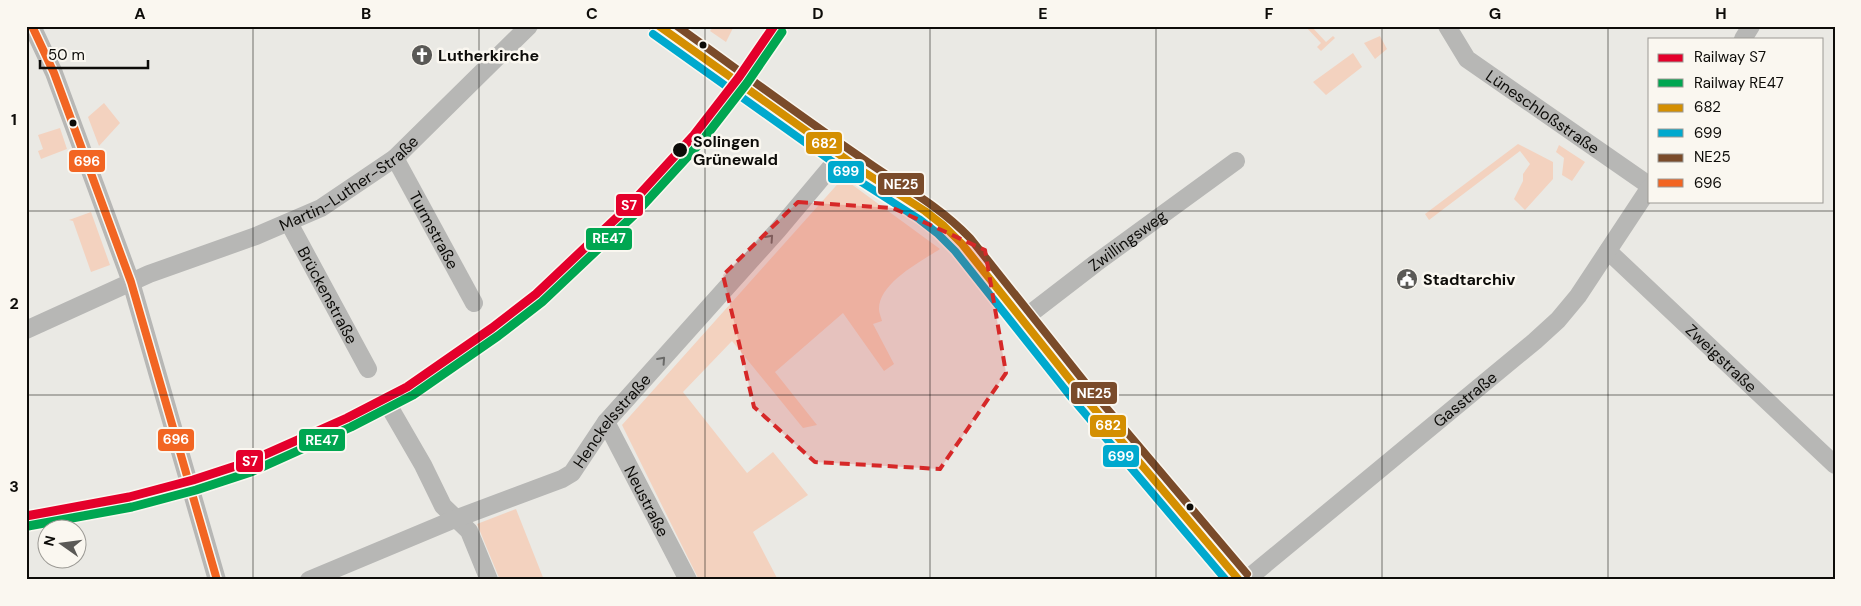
<svg xmlns="http://www.w3.org/2000/svg" width="1861" height="606" viewBox="0 0 1861 606" font-family="'DM Sans',sans-serif">
	<style>
		.green { fill: #f3d2bf }
		.lines { fill: none; stroke-linecap: round; stroke-linejoin: round }
		.minor { stroke: #b7b7b5; stroke-width: 18 }
		.major { stroke: #b0b0ad; stroke-width: 21 }
		.bus-1-casing { stroke: #faf7f0; stroke-width: 11 }
		.bus-2-casing { stroke: #faf7f0; stroke-width: 11 }
		.bus-3-casing { stroke: #faf7f0; stroke-width: 11 }
		.bus-4-casing { stroke: #faf7f0; stroke-width: 11 }
		.bus-1 { stroke: #d48f01; stroke-width: 8 }
		.bus-2 { stroke: #00a9ce; stroke-width: 8 }
		.bus-3 { stroke: #7a4b2a; stroke-width: 8 }
		.bus-4 { stroke: #f26522; stroke-width: 8 }
		.rail-1-casing { stroke: #faf7f0; stroke-width: 12 }
		.rail-2-casing { stroke: #faf7f0; stroke-width: 12 }
		.rail-1 { stroke: #e4002b; stroke-width: 9 }
		.rail-2 { stroke: #00a651; stroke-width: 9 }
		.oneway { stroke: #6a6a68 }
		.marked { fill: #d62828; fill-opacity: 0.2; stroke: #d62828; stroke-width: 4; stroke-dasharray: 10 6; stroke-linejoin: round }
		.grid { fill: none; stroke: #0d0c09; stroke-width: 1; stroke-opacity: 0.55 }
		.bus-dot { fill: #0d0c09; stroke: #faf7f0; stroke-width: 2 }
		.labels { text-anchor: middle; stroke-width: 5; stroke-linejoin: round; paint-order: stroke }
		.poi-label { font-size: 16px; font-weight: bold; fill: #0d0c09; stroke: #faf7f0; text-anchor: start }
		.street-label { font-size: 16px; fill: #0d0c09; stroke: #faf7f0 }
		.stop-label { font-size: 16px; font-weight: bold; fill: #0d0c09; stroke: #faf7f0; text-anchor: start }
		.line-badge { stroke: #faf7f0; stroke-width: 2 }
		.badge-label { font-size: 14px; text-anchor: middle; font-weight: bold; fill: #fff }
		.neatline { fill: none; stroke: #0d0c09; stroke-width: 2 }
		.grid-label { font-size: 16px; text-anchor: middle; font-weight: bold; fill: #0d0c09 }
	</style>
	<rect width="100%" height="100%" fill="#eae9e4"/>
	<path class="green" d="M714,26h20l-8,16 -16,-11z
		M1305,26h6l15,16 7,-6 2,2 -14,13 -4,-4 4,-4z
		M1380,36l7,13 -12,10 -11,-16z
		M1353,53l9,14 -36,28 -13,-13z
		M104,103l16,20 -21,23 -11,-29z
		M60,128l7,21 -26,10 -3,-8 5,-2 -5,-14z
		M1518,144l35,18v17l-28,31 -11,-11 9,-18v-7l7,-10 -10,-13 -91,69 -4,-6z
		M1559,145l26,17 -13,19 -10,-6 2,-17 -8,-6z
		M843,178l97,71c-20,13 -61,34 -61,60 0,4 2,8 3,12l-9,3 21,40 -10,7 -41,-58 -68,59 42,53 -14,3 -71,-87 -49,51 64,81 26,-21 35,43 -55,37 25,48h-79l-77,-155z
		M91,212l19,53 -19,7 -18,-51 -4,-1z
		M516,509l28,71h-44l-23,-56z"/>
	<g class="lines">
		<g class="minor">
			<path d="M32,26l22,47 77,209 86,298"/>
			<path id="s1" d="M1447,26l20,33 183,127"/>
			<path d="M1743,39l8,-13"/>
			<path id="s2" d="M395,158l79,145"/>
			<path id="s3" d="M289,223l79,146"/>
			<path id="s4" d="M1608,251l227,214"/>
			<path id="s5" d="M1022,320l74,-57 140,-102"/>
			<path id="s6" d="M26,330l123,-56 107,-38 65,-28 74,-50 134,-132"/>
			<path d="M390,408l33,57 20,41 26,25 20,49"/>
			<path id="s7" d="M606,422l82,158"/>
			<path id="s8" d="M309,580l146,-61 107,-40 10,-6 34,-51 172,-192 63,-75"/>
			<path id="s9" d="M1246,580l289,-239 23,-21 20,-24 72,-109"/>
		</g>
		<path class="major" d="M659,26l205,146 61,39 19,15 18,18 117,147 160,189"/>
		<g class="bus-1-casing">
			<path id="bus-1" d="M659,26l205,146 61,39 19,15 18,18 117,147 160,189"/>
		</g>
		<g class="bus-2-casing">
			<path id="bus-2" d="M653,34l205,146 61,39 18,14 18,18 116,146 155,183"/>
		</g>
		<g class="bus-3-casing">
			<path id="bus-3" d="M677,26c64,46 127,93 192,137 36,25 70,43 101,75l117,147 160,189"/>
		</g>
		<g class="bus-4-casing">
			<path id="bus-4" d="M32,26l22,47 77,209 86,298"/>
		</g>
		<use href="#bus-1" class="bus-1"/>
		<use href="#bus-2" class="bus-2"/>
		<use href="#bus-3" class="bus-3"/>
		<use href="#bus-4" class="bus-4"/>
		<g class="rail-1-casing">
			<path id="rail-1" d="M26,516l103,-19 64,-17 55,-18 99,-44 60,-31 85,-59 44,-34 92,-87 66,-72 45,-58 35,-51"/>
		</g>
		<g class="rail-2-casing">
			<path id="rail-2" d="M28,526l104,-19 64,-17 55,-18 100,-45 62,-32 85,-59 44,-34 93,-88 67,-73 45,-58 35,-51"/>
		</g>
		<use href="#rail-1" class="rail-1"/>
		<use href="#rail-2" class="rail-2"/>
	</g>
	<defs><path id="oneway-chevron" d="M-2-3.5L2.5 0L-2 3.5" fill="none" stroke-width="1.6" stroke-linecap="round" stroke-linejoin="round" transform="scale(1.25)"/></defs>
	<g class="oneway">
		<use href="#oneway-chevron" transform="translate(770 238) rotate(-48)"/>
		<use href="#oneway-chevron" transform="translate(662 360) rotate(-48)"/>
	</g>
	<path class="marked" d="M798,202l95,6 92,42 21,123 -66,96 -125,-7 -61,-55 -31,-132z"/>
	<path class="grid" d="M253,26v554M479,26v554M705,26v554M930,26v554M1156,26v554M1382,26v554M1608,26v554M26,211h1809M26,395h1809"/>
	<defs>
		<g id="church-disc" transform="scale(1.125)"><circle r="9.5" fill="#5a5956" stroke="#faf7f0"/><path d="M-1.2-6h2.4v3.5h3.3v2.4h-3.3V6h-2.4V-.1h-3.3v-2.4h3.3Z" fill="#fff"/></g>
		<g id="civic-disc" transform="scale(1.125)"><circle r="9.5" fill="#5a5956" stroke="#faf7f0"/><path d="M-.6-6.5H3V-4.5H.6V-3L4-1V1h2V6H-6V1h2V-1L-.6-3ZM-1.2 2.5V6h2.4V2.5Z" fill="#fff"/></g>
	</defs>
	<g fill-rule="evenodd">
		<use href="#church-disc" x="422" y="55"/>
		<use href="#civic-disc" x="1407" y="279"/>
	</g>
	<g class="bus-dot">
		<circle cx="703" cy="45" r="4.5"/>
		<circle cx="73" cy="123" r="4.5"/>
		<circle cx="680" cy="150" r="8"/>
		<circle cx="1190" cy="507" r="4.5"/>
	</g>
	<g class="labels">
		<g class="poi-label">
			<text x="438" y="61">Lutherkirche</text>
			<text x="1423" y="285">Stadtarchiv</text>
		</g>
		<g class="street-label">
			<text dy="6" stroke="none"><textPath href="#s1" startOffset="131">Lüneschloßstraße</textPath></text>
			<text dy="6" stroke="none"><textPath href="#s6" startOffset="356">Martin-Luther-Straße</textPath></text>
			<text dy="6" stroke="none"><textPath href="#s2" startOffset="82">Turmstraße</textPath></text>
			<text dy="6" stroke="none"><textPath href="#s5" startOffset="132">Zwillingsweg</textPath></text>
			<text dy="6" stroke="none"><textPath href="#s3" startOffset="82">Brückenstraße</textPath></text>
			<text dy="6" stroke="none"><textPath href="#s4" startOffset="156">Zweigstraße</textPath></text>
			<text dy="6" stroke="none"><textPath href="#s9" startOffset="284">Gasstraße</textPath></text>
			<text dy="6" stroke="none"><textPath href="#s8" startOffset="350">Henckelsstraße</textPath></text>
			<text dy="6" stroke="none"><textPath href="#s7" startOffset="89">Neustraße</textPath></text>
		</g>
		<g class="stop-label">
			<text x="693" y="147">Solingen<tspan x="693" dy="18">Grünewald</tspan></text>
		</g>
	</g>
	<g class="line-badge">
		<rect x="805" y="131" width="38" height="24" rx="5" fill="#d48f01"/>
		<rect x="68" y="149" width="38" height="24" rx="5" fill="#f26522"/>
		<rect x="827" y="160" width="38" height="24" rx="5" fill="#00a9ce"/>
		<rect x="877" y="172" width="48" height="24" rx="5" fill="#7a4b2a"/>
		<rect x="615" y="193" width="29" height="24" rx="5" fill="#e4002b"/>
		<rect x="585" y="227" width="48" height="24" rx="5" fill="#00a651"/>
		<rect x="1070" y="381" width="48" height="24" rx="5" fill="#7a4b2a"/>
		<rect x="1089" y="414" width="38" height="24" rx="5" fill="#d48f01"/>
		<rect x="157" y="428" width="38" height="24" rx="5" fill="#f26522"/>
		<rect x="298" y="428" width="48" height="24" rx="5" fill="#00a651"/>
		<rect x="1102" y="444" width="38" height="24" rx="5" fill="#00a9ce"/>
		<rect x="235" y="449" width="29" height="24" rx="5" fill="#e4002b"/>
	</g>
	<g class="badge-label">
		<text x="824" y="148">682</text>
		<text x="87" y="166">696</text>
		<text x="846" y="176">699</text>
		<text x="901" y="189">NE25</text>
		<text x="629" y="210">S7</text>
		<text x="609" y="243">RE47</text>
		<text x="1094" y="398">NE25</text>
		<text x="1108" y="430">682</text>
		<text x="176" y="444">696</text>
		<text x="322" y="445">RE47</text>
		<text x="1121" y="461">699</text>
		<text x="250" y="466">S7</text>
	</g>
	<rect width="1861" height="606" fill="none" stroke="#faf7f0" stroke-width="55"/>
	<rect x="1648" y="38" width="175" height="165" fill="#faf7f0" stroke="#9b9994"/>
	<rect x="1658" y="54" width="25" height="8" fill="#e4002b" stroke="#9b9994"/>
	<text x="1694" y="62" font-size="15" fill="#0d0c09">Railway S7</text>
	<rect x="1658" y="79" width="25" height="8" fill="#00a651" stroke="#9b9994"/>
	<text x="1694" y="88" font-size="15" fill="#0d0c09">Railway RE47</text>
	<rect x="1658" y="104" width="25" height="8" fill="#d48f01" stroke="#9b9994"/>
	<text x="1694" y="112" font-size="15" fill="#0d0c09">682</text>
	<rect x="1658" y="129" width="25" height="8" fill="#00a9ce" stroke="#9b9994"/>
	<text x="1694" y="138" font-size="15" fill="#0d0c09">699</text>
	<rect x="1658" y="154" width="25" height="8" fill="#7a4b2a" stroke="#9b9994"/>
	<text x="1694" y="162" font-size="15" fill="#0d0c09">NE25</text>
	<rect x="1658" y="179" width="25" height="8" fill="#f26522" stroke="#9b9994"/>
	<text x="1694" y="188" font-size="15" fill="#0d0c09">696</text>
	<g transform="translate(62 544) rotate(284)"><circle r="24" fill="#faf7f0" stroke="#9b9994"/>
	<path d="M0-4L9 19L0 12L-9 19Z" fill="#5a5956"/>
	<text y="-8" font-size="14" font-weight="bold" text-anchor="middle" fill="#0d0c09">N</text>
	</g>
	<path d="M40 60v8h108v-8" fill="none" stroke="#0d0c09" stroke-width="2.5"/>
	<text x="48" y="60" font-size="15" fill="#0d0c09" stroke="#faf7f0" stroke-width="4" paint-order="stroke">50 m</text>
	<rect x="28" y="28" width="1806" height="550" class="neatline"/>
	<g class="grid-label">
		<text x="140" y="19">A</text>
		<text x="366" y="19">B</text>
		<text x="592" y="19">C</text>
		<text x="818" y="19">D</text>
		<text x="1043" y="19">E</text>
		<text x="1269" y="19">F</text>
		<text x="1495" y="19">G</text>
		<text x="1721" y="19">H</text>
		<text x="14" y="125">1</text>
		<text x="14" y="309">2</text>
		<text x="14" y="492">3</text>
	</g>
</svg>
